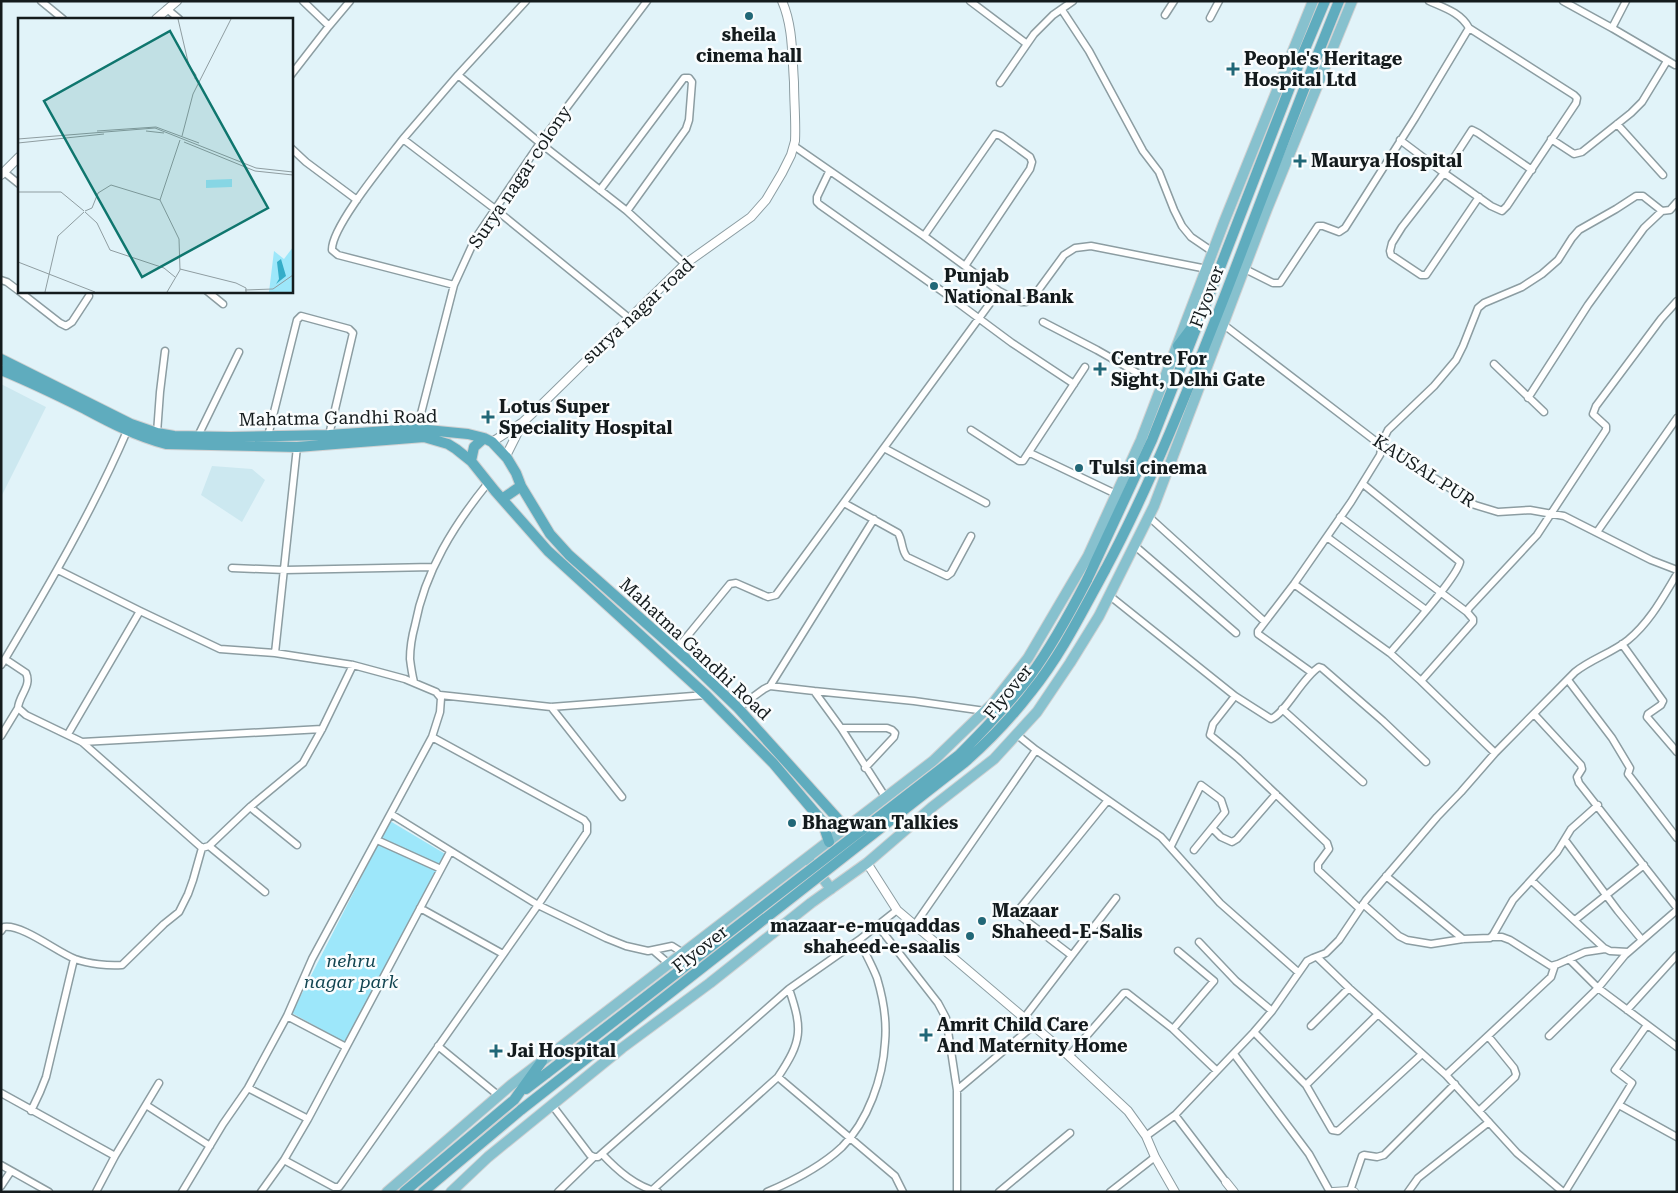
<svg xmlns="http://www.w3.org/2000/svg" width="1678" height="1193" viewBox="0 0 1678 1193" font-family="'Roboto Serif',serif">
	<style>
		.built { fill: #cce8f0 }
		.green { fill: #9de7fa }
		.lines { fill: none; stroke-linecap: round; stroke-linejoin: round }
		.minor-casing { stroke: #8c9da2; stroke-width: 9 }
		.tertiary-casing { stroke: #8c9da2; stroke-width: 10 }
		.primary-casing { stroke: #d0d1d2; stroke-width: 12 }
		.trunk-casing { stroke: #d0d1d2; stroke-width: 12 }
		.minor { stroke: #fff; stroke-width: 6 }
		.tertiary { stroke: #fff; stroke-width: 8 }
		.primary { stroke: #87c1ce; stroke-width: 10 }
		.trunk { stroke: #5facbe; stroke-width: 10 }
		.trunk-bridge-casing { stroke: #d0d1d2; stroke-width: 12; stroke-linecap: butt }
		.trunk-bridge { stroke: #5facbe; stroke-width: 10 }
		.poi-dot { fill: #216777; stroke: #fafdfe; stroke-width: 2 }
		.labels { text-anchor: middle; stroke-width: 5; stroke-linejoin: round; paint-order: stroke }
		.poi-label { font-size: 18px; font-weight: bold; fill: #141b1d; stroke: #fafdfe; text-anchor: start }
		.street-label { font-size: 18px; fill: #141b1d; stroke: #fafdfe }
		.park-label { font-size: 18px; font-style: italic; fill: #124551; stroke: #fafdfe }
		.inset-road { fill: none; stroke: #8f9da1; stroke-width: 1 }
		.view { fill: #0f766e; fill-opacity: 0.15; stroke: #0f766e; stroke-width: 2.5 }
		.inset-edge { fill: none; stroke: #141b1d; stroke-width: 2.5 }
	</style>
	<rect width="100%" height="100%" fill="#e1f3f9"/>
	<path class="built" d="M1,384l45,23 -45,90z
		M212,466l40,3 13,11 -23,42 -41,-27z"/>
	<path class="green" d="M390,821l57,34 -96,191 -59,-33z"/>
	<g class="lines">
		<g class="minor-casing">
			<path id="minor" d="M41,1l22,18
				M970,1l57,43
				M1563,1l49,27 14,-27
				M167,9l12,10
				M1062,10l27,41 54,100 16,21 15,38 8,16 9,11 22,15
				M1165,15l9,-14
				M1210,18l9,-17
				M329,26l21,-25
				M1612,28l63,37
				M291,75l38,-49 -26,-25
				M458,75l82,68 87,68 58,53
				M1000,83l34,-49 19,-19 20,-14
				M1617,124l46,51
				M403,139l55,-64 68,-74
				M1551,139l23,15 8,-2 49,-39 11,-11 25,-41
				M1400,140l44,33 47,33 11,5 5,-5 69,-103 1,-5 -3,-3 -105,-67
				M794,146l130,90 75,55 22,11h5l8,-6 30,-41 11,-7 16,-2 116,23
				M291,148l15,14 51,38
				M4,172l15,12
				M829,172l-12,25v5l3,3 126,89 66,49 62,41
				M600,190l84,-112h5l3,4 -3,38 -3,9 -59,82
				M1479,197l-53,78h-5l-30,-20 -1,-4 2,-8 10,-16 42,-54 28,-43 6,3 54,37
				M924,236l71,-102 6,2 29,21 2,5 -2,7 -65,97
				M1245,269l28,14h7l38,-57h5l16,6 6,-4 70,-110 54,-90c-8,-15 -24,-20 -40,-27
				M1,280l6,2 12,9
				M454,285l-116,-30 -6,-5c-1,-23 55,-90 71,-111l92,70 134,109
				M19,291l41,32 6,3 6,-4 17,-26
				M207,291l16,13
				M1043,322l54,28 65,37
				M1224,325l154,118 58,36 39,26 23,7 32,-2 34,6 87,44 26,10
				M1494,364l50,48
				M1528,398l60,-93 56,-77 18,-17 8,-1 7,-8
				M417,429l37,-144 21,-46 65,-96 107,-142
				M971,430l48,31h4l62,-94
				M157,433l3,-41 5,-41
				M198,436l41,-84
				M268,436l29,-116 4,-4 48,13 4,4 -24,102
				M884,448l102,55
				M1030,453l86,41
				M1363,484l97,78c-3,16 -57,75 -70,91
				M844,503l54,30c5,8 3,17 9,24l40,19 4,-3 20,-37
				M1148,516l116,105
				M1340,517l127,95
				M1597,532l80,-114
				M1327,537l99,73
				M1135,546l101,87
				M232,568l53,2 148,-3
				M58,570l82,41 80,38 55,4 78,12 52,14 31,13 5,6 -1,14 -8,25 -120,222 -25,57 -39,72 -25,36 -41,68
				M1294,584l96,69 31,28 74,72
				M1110,596l125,100 36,23c14,-5 31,-41 48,-52l3,1 61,53 43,41
				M1622,644l41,57 -2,4 -13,9 -1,3 30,35
				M676,650l54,-66 6,-1 32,14 8,-2 223,-304
				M275,653l22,-206
				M1,665l4,-6
				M1311,672l-53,-38v-3l36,-47 57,-82 29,-47 3,-15 5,-10 46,-44 22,-26 7,-14 15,-38 6,-5 38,-16 20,-13 16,-14 14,-22 7,-8 37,-21 20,-13h7l19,15
				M1568,680l44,58 18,30 -2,6 49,64
				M1421,681l52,-59v-3l-6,-7 2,-4 68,-73 69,-105v-4l-13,-12 3,-8 65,-87 16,-18
				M414,682c-2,-8 -3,-15 -4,-23 0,-12 2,-23 5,-34 10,-54 39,-100 73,-142
				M770,686l104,-167
				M814,691l100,10 71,10
				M440,695l111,12 155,-12
				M1235,696l-22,28 -3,11 28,23 89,85 2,6 -11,15v6l42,39
				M551,707l71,90
				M18,708l8,7 56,27 120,106 7,-2 41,-39 53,-44 19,-34 31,-64
				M738,708l26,-19 6,-3 44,5 27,37
				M1282,709l81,73
				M1534,714l47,51 1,4 -5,8 2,6 98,125
				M68,734l72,-123
				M1016,734l20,16 125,87 59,66 78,69
				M1,736l17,-28c1,-13 14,-22 8,-35l-21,-14c44,-74 88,-149 122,-228
				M82,742l240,-13
				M865,768l29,-31 1,-4 -3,-3 -5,-2h-46l45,70
				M250,807l47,38
				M391,814l147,91 68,33 20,8 22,5 24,-5 11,7
				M1212,828l9,9 11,5 5,-3 39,-45
				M377,840l64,29
				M1565,840l53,71 24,29
				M209,846l56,46
				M1171,846l30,-61 20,15 4,12 -31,38
				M1386,876l77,63
				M1532,881l72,67 6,3 18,1
				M1363,904l36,32 8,4 24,4 32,-5 27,-1 3,-3 20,-35 44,-48 14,-23 27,-24
				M420,908l83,46
				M1575,920l69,-55
				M878,926l60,77 8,15 11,72v102
				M914,926l122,-176
				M1,931l3,-4c18,-3 53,25 71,32 14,5 33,7 47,6l42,-41 15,-12 9,-18 5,-14 9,-32
				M1491,937h11l8,3 41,26 7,-2 27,-12 20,-3
				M1199,942l37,39 36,30
				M654,951l15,13
				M1071,955l-51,-39 -3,-4 91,-112
				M1317,957l32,31 97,87 71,78 46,39
				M1569,959l29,29 79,59
				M1627,1010l50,-55
				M287,1016l59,31
				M1024,1018l92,-120
				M1311,1026l38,-38
				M1173,1029l41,-48 -36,-30
				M1254,1032l52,53 26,45 6,1 84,-77
				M1549,1036l49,-48 27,-33 52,-45
				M438,1046l61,50
				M1234,1054l75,100 21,38
				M1069,1056l55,-63h3l46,36 44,42
				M1446,1075l105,-98 4,-12
				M778,1077l117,99 8,16
				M1306,1085l72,-71
				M248,1088l60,31
				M957,1090l76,-64
				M1,1093l114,63
				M146,1105l64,41
				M552,1105l38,50 4,2h4l191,-168 70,-49 38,-30
				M1619,1105l58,32
				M31,1111l9,-19 6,-15 28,-118
				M1479,1111l36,-34 1,-3 -2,-6 -26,-32
				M1175,1115l51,67
				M1146,1136l29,-21 79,-83 18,-21 35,-50 6,-3 13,-5 13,-13 27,-40 71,-83 24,-25 34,-39 80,-81c16,-13 37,-19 53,-32 22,-18 35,-43 49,-66
				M602,1154c16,17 33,32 56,38
				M284,1160l50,27h5l3,-4 196,-278 49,-73v-8l-3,-4 -152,-83
				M1,1165l48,27
				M1,1186l10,-15
				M1350,1191l12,-35 2,-1 13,2 7,-2 71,-71
				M96,1192l19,-36 44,-73
				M261,1192l23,-32 24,-41 142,-267
				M558,1192l36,-35
				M650,1192l128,-115c24,-36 25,-47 11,-88
				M767,1192c26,-11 55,-26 75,-45 26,-26 41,-69 43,-105 2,-21 -2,-44 -8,-64 -5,-13 -12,-25 -18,-38
				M999,1192l71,-59
				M1110,1192l45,-35
				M1408,1192l10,-14 71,-56
				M1565,1192l67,-109 -17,-13 32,-45"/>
		</g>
		<g class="tertiary-casing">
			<path id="tertiary" d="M156,19l21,-18
				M1,175l18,-18
				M492,442l31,-20 15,-14 147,-144 66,-47 15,-17 16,-27 9,-18 4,-14c1,-19 -1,-39 -1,-59 -2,-27 -1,-56 -12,-81
				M506,456l17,-34
				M867,863l30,47 172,146 59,55 18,25 9,21 20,35
				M1226,1182l8,10
				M1333,1192l17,-1 4,1"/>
		</g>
		<g class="primary-casing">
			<path id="primary" d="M809,860l22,29
				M387,1192l124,-107 422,-324 60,-58 35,-45 60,-102 53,-116 83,-218 89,-221
				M451,1192l37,-35 134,-109 88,-65 101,-80 56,-40 64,-55 63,-49 43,-47 33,-49 29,-47 55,-110 113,-297 85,-208"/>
		</g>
		<g class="trunk-casing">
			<path id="trunk" d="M1178,346l24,-32 100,-258 23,-55
				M1,359l130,65 26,9 17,3 57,1 98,-2 88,-6 51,5 16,4 8,4 15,16 9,15 5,13 29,48 19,21 122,108 47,45 108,120
				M1,370c29,12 56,25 84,39 26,14 51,27 81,35l131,3 127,-10 24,7 8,5 15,12 24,30 53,60 158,144 67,68 49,58 7,21
				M471,461l3,-14 10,-9
				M502,499l19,-13
				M1105,570c48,-90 85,-185 122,-280 37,-97 73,-193 112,-289
				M1087,580l65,-140 45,-114
				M526,1089l21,-16
				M404,1192l110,-92 28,-39
				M423,1192l99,-83"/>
		</g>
		<use href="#minor" class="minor"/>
		<use href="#tertiary" class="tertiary"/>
		<use href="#primary" class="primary"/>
		<use href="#trunk" class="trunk"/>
		<g class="trunk-bridge-casing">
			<path id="trunk-bridge" d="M547,1073l412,-318c25,-25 50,-51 71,-79 22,-30 40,-63 57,-96
				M522,1109l443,-347c24,-21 46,-44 66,-70 30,-37 51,-80 74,-122"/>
		</g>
		<use href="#trunk-bridge" class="trunk-bridge"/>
	</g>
	<g class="poi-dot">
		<circle cx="749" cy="16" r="5"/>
		<path d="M1230.5 61.5h5v5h5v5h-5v5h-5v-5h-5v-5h5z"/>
		<path d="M1297.5 153.5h5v5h5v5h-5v5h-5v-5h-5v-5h5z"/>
		<circle cx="934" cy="286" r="5"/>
		<path d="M1097.5 361.5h5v5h5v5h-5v5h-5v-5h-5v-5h5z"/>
		<path d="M485.5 409.5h5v5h5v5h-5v5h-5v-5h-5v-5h5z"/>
		<circle cx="1079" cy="468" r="5"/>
		<circle cx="792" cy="823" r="5"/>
		<circle cx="982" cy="921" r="5"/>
		<circle cx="970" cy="936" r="5"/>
		<path d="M923.5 1027.5h5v5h5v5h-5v5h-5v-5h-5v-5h5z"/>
		<path d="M493.5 1043.5h5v5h5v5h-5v5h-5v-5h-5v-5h5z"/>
	</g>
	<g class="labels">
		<g class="poi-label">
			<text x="749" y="41" text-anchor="middle">sheila<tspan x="749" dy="21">cinema hall</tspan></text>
			<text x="1244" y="65">People's Heritage<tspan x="1244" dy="21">Hospital Ltd</tspan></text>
			<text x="1311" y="167">Maurya Hospital</text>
			<text x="944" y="282">Punjab<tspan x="944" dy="21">National Bank</tspan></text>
			<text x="1111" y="365">Centre For<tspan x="1111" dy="21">Sight, Delhi Gate</tspan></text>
			<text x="499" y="413">Lotus Super<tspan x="499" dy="21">Speciality Hospital</tspan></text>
			<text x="1089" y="474">Tulsi cinema</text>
			<text x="802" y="829">Bhagwan Talkies</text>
			<text x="992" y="917">Mazaar<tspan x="992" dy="21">Shaheed-E-Salis</tspan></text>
			<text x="960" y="932" text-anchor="end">mazaar-e-muqaddas<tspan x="960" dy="21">shaheed-e-saalis</tspan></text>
			<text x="937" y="1031">Amrit Child Care<tspan x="937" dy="21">And Maternity Home</tspan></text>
			<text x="507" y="1057">Jai Hospital</text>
		</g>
		<g class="street-label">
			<text transform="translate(520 177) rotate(-56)" y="6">Surya nagar colony</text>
			<text transform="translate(1207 297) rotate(-69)" y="6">Flyover</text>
			<text transform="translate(638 311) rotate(-43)" y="6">surya nagar road</text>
			<text transform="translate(338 418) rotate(-1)" y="6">Mahatma Gandhi Road</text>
			<text transform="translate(1424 471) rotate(33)" y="6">KAUSAL PUR</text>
			<text transform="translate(695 649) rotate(43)" y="6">Mahatma Gandhi Road</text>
			<text transform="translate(1008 692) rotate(-51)" y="6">Flyover</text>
			<text transform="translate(700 949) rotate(-38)" y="6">Flyover</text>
		</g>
		<g class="park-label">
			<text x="351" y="967">nehru<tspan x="351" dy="21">nagar park</tspan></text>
		</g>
	</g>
	<g transform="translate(18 18)">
		<rect width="275" height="275" fill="#e1f3f9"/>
		<path d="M214,161v8l-26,1v-8zM275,229v45h-24l5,-41 10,8z" fill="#9de7fa"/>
		<path d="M263,241l5,17 -10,8 3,-5 -2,-17z" fill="#34adc8"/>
		<path class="inset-road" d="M160,1l11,47 7,9 -1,4M79,113l59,-4 43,16M128,113l18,2M164,118l11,-42 38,-75M0,121l137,-11 101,40 37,4M166,124l71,29 38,4M0,125l86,-9M0,174h43l23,19M67,193l7,-3 6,-15 13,-8 49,15M67,194l12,11 13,27 54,18 11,9M0,244l77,30M162,251l56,14 10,5v4M227,272l28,-1 20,-14M27,274l13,-56 26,-24M149,274l13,-22 -1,-31 -19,-39 20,-60"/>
		<path class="view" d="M152,13l98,177 -126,69 -98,-176z"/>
		<rect width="275" height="275" class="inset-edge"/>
	</g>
	<rect width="1678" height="1193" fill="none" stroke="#141b1d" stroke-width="5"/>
</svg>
